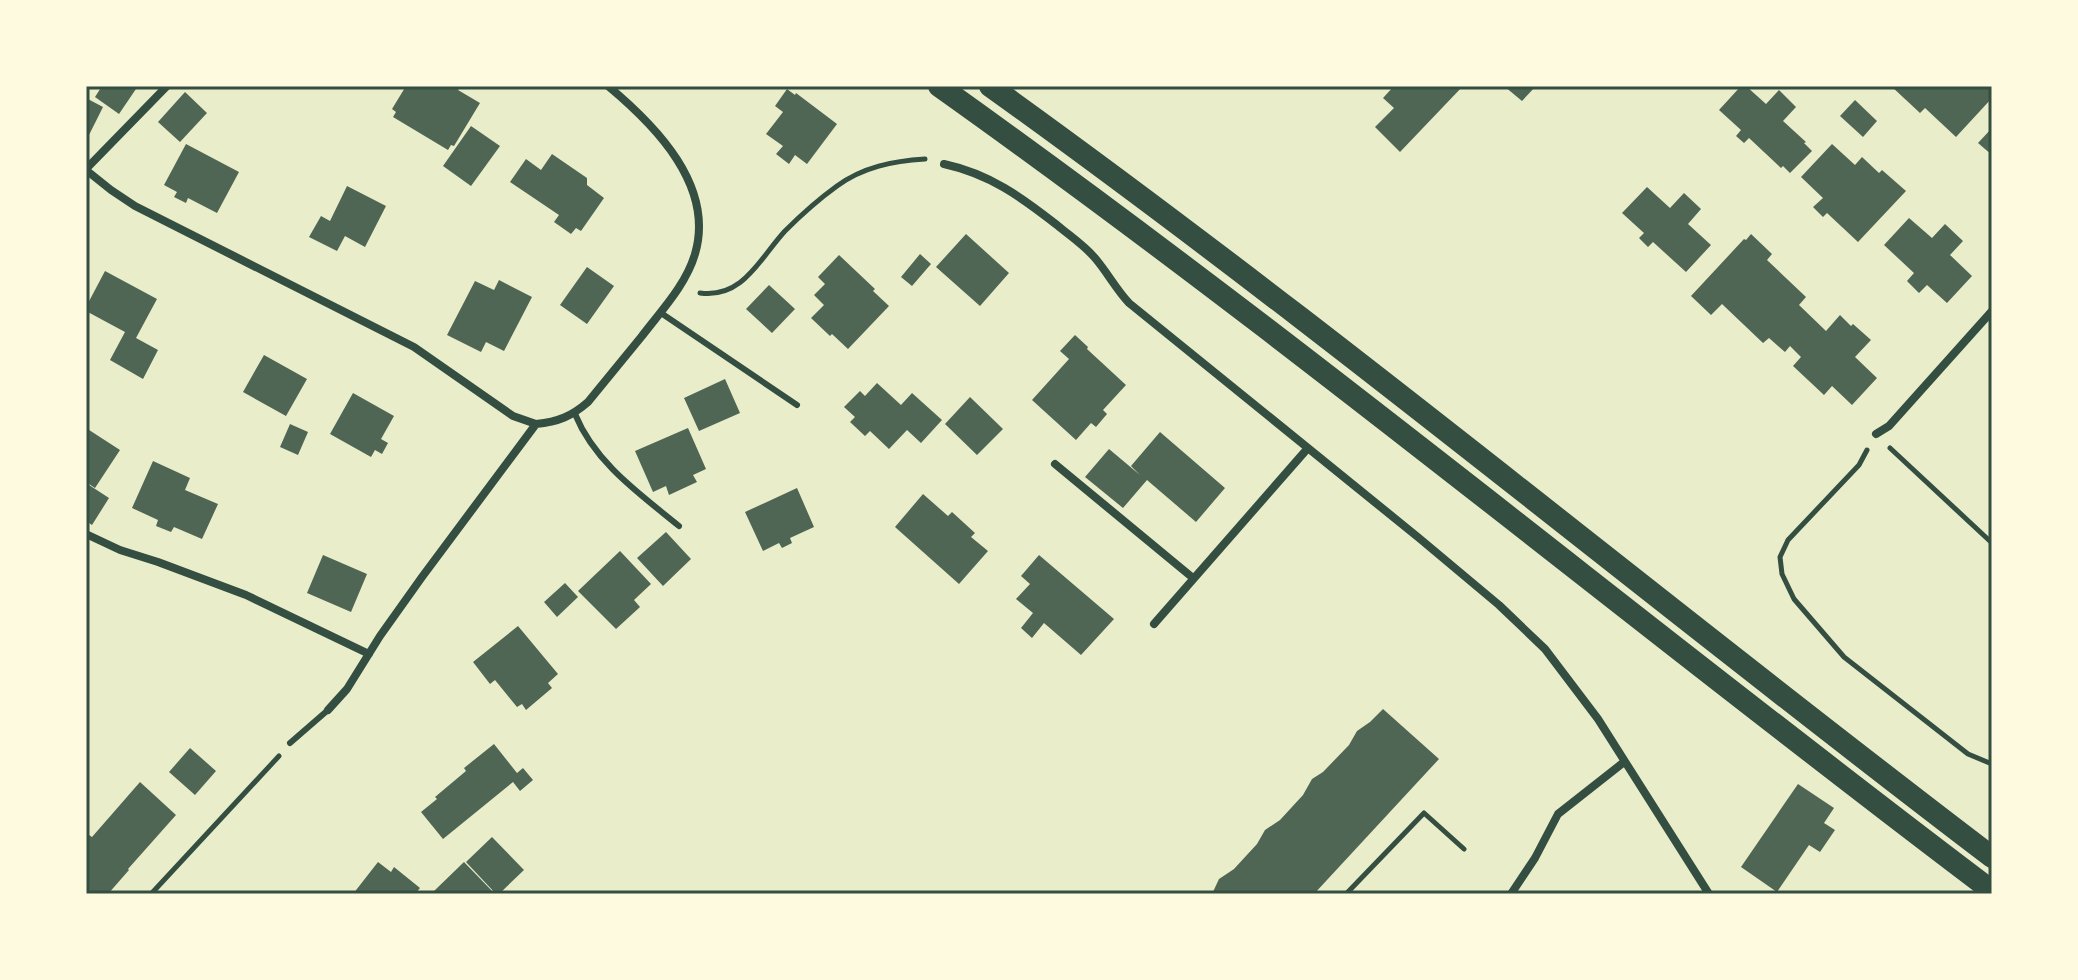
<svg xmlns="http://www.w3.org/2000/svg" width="2078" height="980" viewBox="0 0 2078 980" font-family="Jost,sans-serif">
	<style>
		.building { fill: #4f6655 }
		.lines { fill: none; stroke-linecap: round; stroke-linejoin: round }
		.path { stroke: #344e41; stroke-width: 5 }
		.service { stroke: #344e41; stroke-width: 6 }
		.minor { stroke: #344e41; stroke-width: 8 }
		.trunk { stroke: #344e41; stroke-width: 22 }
		.neatline { fill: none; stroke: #344e41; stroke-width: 3 }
	</style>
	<rect width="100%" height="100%" fill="#e9edc9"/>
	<path class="building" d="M102,86h36l-19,28 -24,-17z
		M406,86h55l-3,4 22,13 -26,43 -3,-1 -3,5 -55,-33 3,-5 -4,-3z
		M1394,86h69l-63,66 -25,-25 19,-19 -11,-10z
		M1504,86h32l-14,15z
		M1741,86h5l20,18 13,-14 17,17 -13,14 23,21 -2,1 8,8 -22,22 -7,-7 -2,2 -32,-30 -5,5 -8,-7 5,-6 -22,-20z
		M1891,86h101v12l-36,39 -31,-29 -5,5z
		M787,89l8,6 1,-2 41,31 -30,40 -12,-9 -6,9 -13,-10 7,-8 -17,-12 17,-22 -8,-6z
		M185,92l22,21 -27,29 -22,-20z
		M86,98l17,9 -17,34z
		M1855,100l22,21 -14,16 -23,-21z
		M471,126l29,20 -29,40 -28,-20z
		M1992,128v27l-14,-12z
		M186,144l53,28 -22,41 -29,-15 -2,5 -12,-6 3,-5 -13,-7z
		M1832,144l23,21 7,-8 17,16 3,-3 24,21 -48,51 -31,-29 -4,4 -10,-10 10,-9 -22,-21z
		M552,154l35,24v7l17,13 -23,33 -5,-3 -5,6 -17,-12 5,-7 -49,-33 16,-23 15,11z
		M347,186l39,20 -21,41 -20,-11 -8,15 -28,-14 12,-21 9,5z
		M1647,187l23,21 14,-15 17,16 -13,15 23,21 -25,27 -33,-30 -5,5 -9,-9 5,-5 -22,-20z
		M1909,218l23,20 13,-14 18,17 -13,14 22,21 -25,27 -20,-18 -8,8 -12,-12 7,-8 -30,-28z
		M966,234l43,39 -29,33 -44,-39z
		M1751,234l21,20 -5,6 39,37 -7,8 27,26 14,-16 11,11 2,-2 18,16 -16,17 22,21 -25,27 -20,-19 -8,9 -31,-29 8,-9 -11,-11 -5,6 -16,-14 -6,5 -41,-39 -11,11 -20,-19 53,-57 2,1z
		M920,254l11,10 -19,22 -11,-9z
		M839,255l36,34 -2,2 16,15 -41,43 -16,-15 -2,2 -19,-18 13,-13 -10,-10 11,-11 -7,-7z
		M587,267l27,19 -27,38 -27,-19z
		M105,271l52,28 -21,39 22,12 -15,29 -33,-19 15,-28 -39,-21v-4z
		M499,280l33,17 -28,54 -18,-9 -5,10 -34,-17 28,-54 19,9z
		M769,285l26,24 -23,24 -26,-24z
		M1075,335l13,12 -1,2 39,36 -23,25 4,4 -11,13 -5,-4 -15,17 -44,-40 37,-41 -9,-8z
		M264,355l43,24 -21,37 -43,-24z
		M725,379l15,34 -41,18 -15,-33z
		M877,383l24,22 11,-12 30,27 -21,23 -14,-13 -18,19 -19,-18 -5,5 -15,-14 5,-5 -11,-10 16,-16 5,5z
		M353,393l41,23 -13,23 7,4 -6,11 -7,-4 -4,7 -41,-23z
		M970,397l33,32 -26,26 -32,-31z
		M290,424l18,8 -10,23 -18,-8z
		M86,428l34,22 -25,38 -9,-6z
		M688,428l18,41 -13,6 4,7 -28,13 -3,-9 -13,6 -18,-41z
		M1160,432l65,56 -29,34 -49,-42 -24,28 -38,-31 24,-28 31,26 -9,-9z
		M153,461l37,17 -5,12 33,14 -16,35 -28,-12 -3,5 -15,-6 2,-6 -26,-12z
		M86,483l23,15 -17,27 -6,-4z
		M797,488l17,39 -24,11 2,5 -10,5 -3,-5 -16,8 -18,-39z
		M923,494l25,22 4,-4 23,21 -4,4 17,14 -29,33 -64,-57z
		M666,532l25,27 -28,27 -26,-28z
		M620,551l31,33 -17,16 6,7 -24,22 -38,-38z
		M323,555l44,19 -16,38 -44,-19z
		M1039,555l75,64 -33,36 -37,-32 -12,15 -11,-10 12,-15 -17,-14 14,-15 -9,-8z
		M565,583l13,14 -21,20 -13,-15z
		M518,626l40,48 -10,9 4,5 -26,22 -4,-6 -5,3 -22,-27 -5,4 -17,-22z
		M1383,709l56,50 -125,135h-102l7,-15 15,-10 23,-25 8,-14 15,-10 23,-25 9,-16 11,-7 26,-27 8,-14 13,-9z
		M494,744l23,29 6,-5 10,12 -13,11 -7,-9 -70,57 -22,-27 16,-13 -2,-2 31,-26 -2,-3z
		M190,748l26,23 -21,24 -26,-23z
		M140,782l36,33 -48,54 1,1 -21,24h-22v-61l6,4z
		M1798,784l36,24 -10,15 11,7 -15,22 -11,-7 -32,47 -36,-25z
		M492,837l32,33 -25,24h-3l-30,-32z
		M378,862l13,10 3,-5 26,21 -5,6h-62z
		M464,862l29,30 -2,2h-54l-3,-3z"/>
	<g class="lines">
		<path class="path" d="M700,293c43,6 60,-35 85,-62 16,-16 34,-32 52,-45 26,-19 56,-25 88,-27
			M1890,448l102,95
			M1867,450l-8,15 -71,75 -8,17 2,17 12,25 50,58 124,97 24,10
			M151,894l128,-138
			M1346,894l78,-81 40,36"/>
		<path class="service" d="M661,313l136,92
			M575,414c20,49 65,80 104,112
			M290,743l38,-33"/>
		<path class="minor" d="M944,164c46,10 77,33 113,61 13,11 27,20 38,33 12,14 21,31 34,45l290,235 80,67 46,44 53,70 111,175
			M86,169l81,-83
			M86,170l25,20 24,16 279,141 99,69 23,8
			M1876,434l13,-8 103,-115
			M1055,464l138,114
			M86,534l34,16 38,12 88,33 123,59
			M1154,624l154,-176
			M328,710l19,-21 33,-53 42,-59 114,-153c22,-2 36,-8 52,-22 18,-22 36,-44 54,-66 19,-25 44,-51 53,-82 20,-68 -39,-128 -87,-168
			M1511,894l24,-36 23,-44 66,-52"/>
		<path class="trunk" d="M939,86c360,256 700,539 1053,805
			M990,86c343,246 666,516 1002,771"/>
	</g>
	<rect width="2078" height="980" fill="none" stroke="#fefae0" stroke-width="176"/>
	<rect x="88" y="88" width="1902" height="804" class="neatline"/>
</svg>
